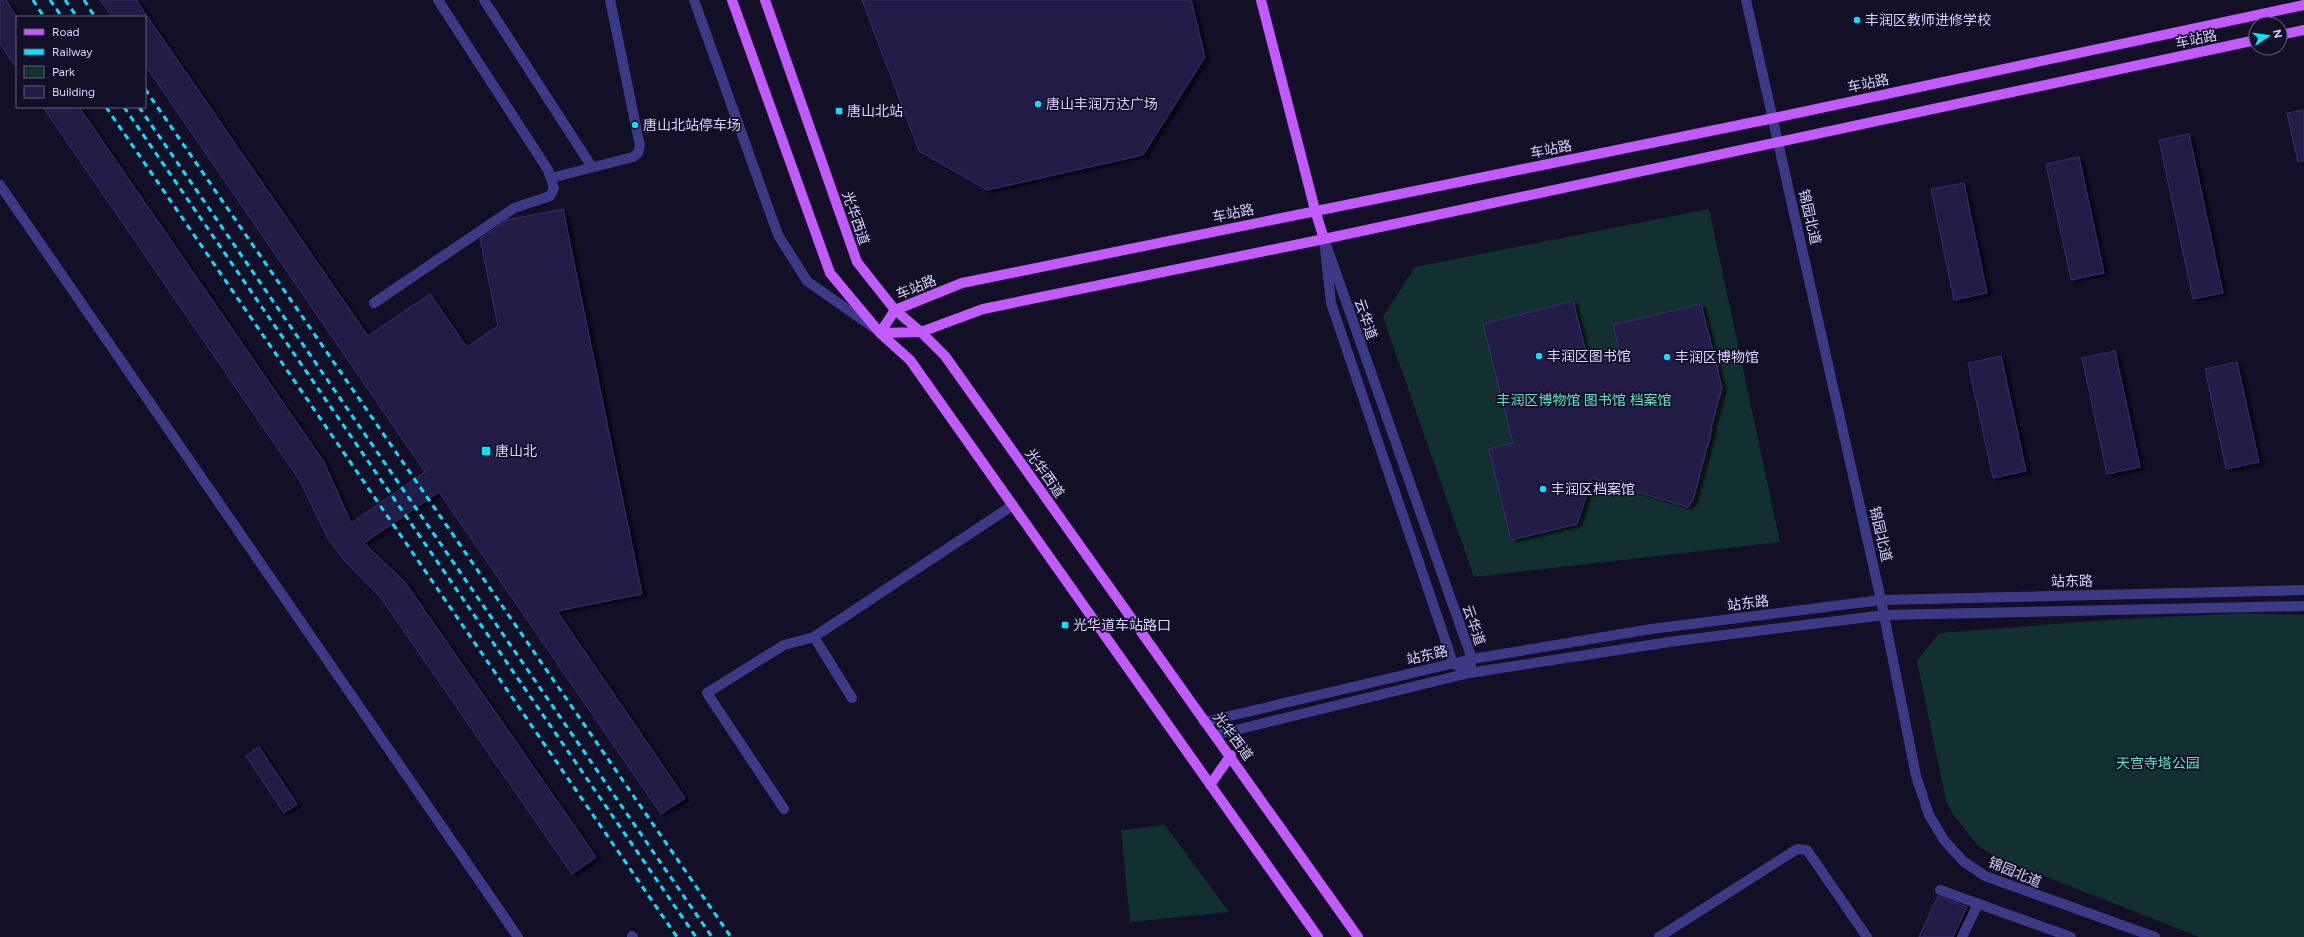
<svg xmlns="http://www.w3.org/2000/svg" width="2304" height="937" viewBox="0 0 2304 937" font-family="Figtree,'Noto Sans SC',sans-serif">
	<style>
		.green { fill: #12302f }
		.building { fill: #241b47; stroke: #3b2d73; filter: url(#shadow) }
		.lines { fill: none; stroke-linecap: round; stroke-linejoin: round }
		.minor { stroke: #3d3a85; stroke-width: 10 }
		.major { stroke: #c25bff; stroke-width: 10 }
		.rail { stroke: #00e5ff; stroke-width: 3; stroke-dasharray: 6 5; stroke-linecap: butt }
		.poi-dot { fill: #00e5ff; stroke: #130f26; stroke-width: 1.5 }
		.labels { text-anchor: middle; stroke-width: 3.5; stroke-linejoin: round; paint-order: stroke }
		.poi-label { font-size: 14px; fill: #d9d4ff; stroke: #130f26; text-anchor: start }
		.street-label { font-size: 14px; fill: #d9d4ff; stroke: #130f26 }
		.park-label { font-size: 14px; fill: #5fe0c0; stroke: #130f26 }
	</style>
	<defs>
		<filter id="shadow"><feDropShadow dx="4.5" dy="2.5" stdDeviation="1" flood-color="#0009"/></filter>
	</defs>
	<rect width="100%" height="100%" fill="#130f26"/>
	<path class="green" d="M1709,209l71,333 -306,35 -91,-260 32,-50z
		M2248,613l56,2v322h-105l-201,-79 -20,-12 -25,-32 -7,-13 -29,-140 22,-28 182,-14z
		M1165,825l64,87 -99,10 -9,-92z"/>
	<path class="building" d="M0,0h6l11,17v52l-17,-25z
		M100,0h36l232,336 62,-42 37,53 31,-21 -18,-87 27,-19 56,-11 79,385 -85,17 128,187 -24,16 -222,-322 -75,51 41,39 191,275 -24,17 -191,-276 -37,-38 -16,-21 -28,-58 -257,-374h36l245,355 27,61 74,-51 -280,-407v-48h-33z
		M862,0h329l14,57 -62,98 -156,35 -68,-39z
		M2304,110v51l-6,1 -11,-49z
		M2189,134l34,159 -30,6 -34,-159z
		M2079,157l25,116 -33,7 -25,-116z
		M1964,183l23,110 -33,7 -23,-111z
		M1573,301l15,60 32,-7 -7,-29 88,-21 21,84 -11,40 1,1 -19,71 -5,7 -96,-29 -15,46 -66,16 -22,-91 24,-6 -30,-119z
		M2115,351l25,116 -33,7 -25,-116z
		M2001,356l25,115 -33,7 -25,-115z
		M2237,362l22,100 -33,7 -21,-100z
		M259,747l38,57 -13,9 -38,-57z
		M1938,896l29,11 -14,30h-34z"/>
	<g class="lines">
		<path class="minor" d="M484,0l108,167
			M694,0l84,235 29,46 67,47
			M1746,0l135,600 35,176 13,39 15,25 19,21 22,15 170,61
			M551,178l82,-21 5,-4 2,-7 -30,-146
			M0,185l518,752
			M1324,239l148,420 -3,14 -16,-10 -122,-360z
			M374,303l140,-95 36,-12 4,-8 -6,-18 -110,-170
			M814,637l38,61
			M1204,722l268,-63 179,-30 230,-29 423,-10
			M1215,735l254,-62 207,-32 209,-26 419,-9
			M784,809l-77,-116 77,-48 30,-8 199,-132
			M1940,890l131,47
			M632,936l1,1
			M1659,937l138,-88 10,1 60,87
			M1962,937l16,-33"/>
		<path class="major" d="M732,0l98,273 50,60 30,27 408,577
			M765,0l92,262 38,48 26,22 24,24 413,581
			M1261,0l54,210 9,29
			M2280,35l24,-5
			M880,333l15,-23 67,-27 812,-165 530,-113
			M880,333l41,-1 62,-23 341,-70 932,-199
			M1210,785l21,-30"/>
		<path class="rail" d="M33,0l11,17
			M50,0l12,17
			M65,0l12,17
			M84,0l11,17
			M145,89l586,848
			M106,107l571,830
			M124,107l572,830
			M139,107l573,830"/>
	</g>
	<g class="poi-dot">
		<circle cx="1857" cy="20" r="4"/>
		<circle cx="1038" cy="104" r="4"/>
		<rect x="835" y="107" width="8" height="8" rx="2"/>
		<circle cx="635" cy="125" r="4"/>
		<circle cx="1539" cy="356" r="4"/>
		<circle cx="1667" cy="357" r="4"/>
		<rect x="481" y="446" width="10" height="10" rx="2"/>
		<circle cx="1543" cy="489" r="4"/>
		<rect x="1061" y="621" width="8" height="8" rx="2"/>
	</g>
	<g class="labels">
		<g class="poi-label">
			<text x="1865" y="25">丰润区教师进修学校</text>
			<text x="1046" y="109">唐山丰润万达广场</text>
			<text x="847" y="116">唐山北站</text>
			<text x="643" y="130">唐山北站停车场</text>
			<text x="1547" y="361">丰润区图书馆</text>
			<text x="1675" y="362">丰润区博物馆</text>
			<text x="495" y="456">唐山北</text>
			<text x="1551" y="494">丰润区档案馆</text>
			<text x="1073" y="630">光华道车站路口</text>
		</g>
		<g class="street-label">
			<text transform="translate(2196 39) rotate(-12)" y="5">车站路</text>
			<text transform="translate(1868 83) rotate(-12)" y="5">车站路</text>
			<text transform="translate(1551 149) rotate(-11)" y="5">车站路</text>
			<text transform="translate(1233 213) rotate(-12)" y="5">车站路</text>
			<text transform="translate(1810 217) rotate(77)" y="5">锦园北道</text>
			<text transform="translate(856 218) rotate(71)" y="5">光华西道</text>
			<text transform="translate(916 287) rotate(-22)" y="5">车站路</text>
			<text transform="translate(1366 319) rotate(71)" y="5">云华道</text>
			<text transform="translate(1045 473) rotate(55)" y="5">光华西道</text>
			<text transform="translate(1881 534) rotate(77)" y="5">锦园北道</text>
			<text transform="translate(2072 581) rotate(-1)" y="5">站东路</text>
			<text transform="translate(1748 603) rotate(-7)" y="5">站东路</text>
			<text transform="translate(1474 625) rotate(71)" y="5">云华道</text>
			<text transform="translate(1427 655) rotate(-13)" y="5">站东路</text>
			<text transform="translate(1233 736) rotate(53)" y="5">光华西道</text>
			<text transform="translate(2015 872) rotate(23)" y="5">锦园北道</text>
		</g>
		<g class="park-label">
			<text x="1584" y="405">丰润区博物馆 图书馆 档案馆</text>
			<text x="2158" y="768">天宫寺塔公园</text>
		</g>
	</g>
	<rect x="16" y="16" width="130" height="92" fill="#130f26" stroke="#625e7d"/>
	<rect x="24" y="29" width="20" height="6" fill="#c25bff" stroke="#625e7d"/>
	<text x="52" y="36" font-size="12" fill="#d9d4ff">Road</text>
	<rect x="24" y="49" width="20" height="6" fill="#00e5ff" stroke="#625e7d"/>
	<text x="52" y="56" font-size="12" fill="#d9d4ff">Railway</text>
	<rect x="24" y="66" width="20" height="12" fill="#12302f" stroke="#625e7d"/>
	<text x="52" y="76" font-size="12" fill="#d9d4ff">Park</text>
	<rect x="24" y="86" width="20" height="12" fill="#241b47" stroke="#625e7d"/>
	<text x="52" y="96" font-size="12" fill="#d9d4ff">Building</text>
	<g transform="translate(2268 36) rotate(77)"><circle r="19" fill="#130f26" stroke="#625e7d"/>
	<path d="M0-3L7 15L0 10L-7 15Z" fill="#00e5ff"/>
	<text y="-6" font-size="11" font-weight="bold" text-anchor="middle" fill="#d9d4ff">N</text>
	</g>
</svg>
